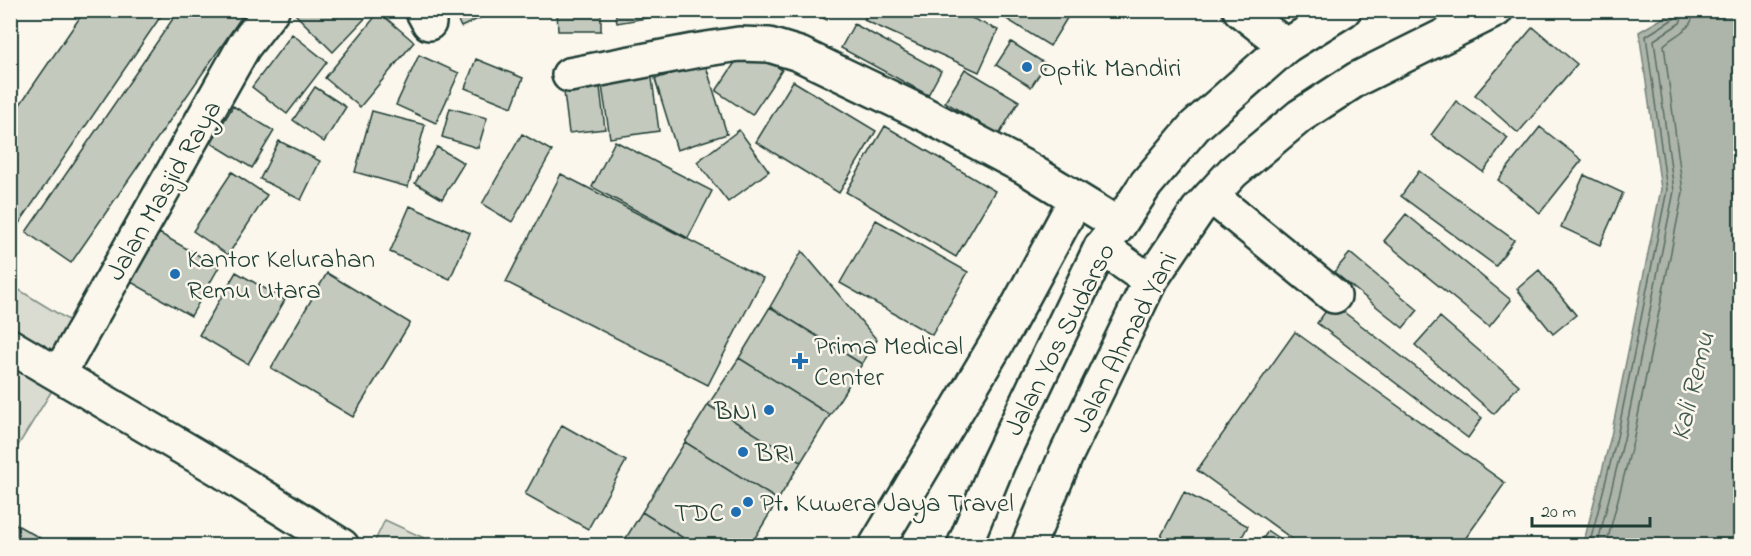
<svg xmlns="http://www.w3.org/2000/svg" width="1751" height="556" viewBox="0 0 1751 556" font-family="'Indie Flower',sans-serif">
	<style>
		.green { fill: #dbdcd1; stroke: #7d8c82; stroke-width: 1.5 }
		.water { fill: #adb4aa; stroke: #74847b; stroke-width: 1.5 }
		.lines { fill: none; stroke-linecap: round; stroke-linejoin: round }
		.shore { stroke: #586d63; stroke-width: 1.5 }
		.building { fill: #c4c9be; stroke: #1f3d34; stroke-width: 1.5 }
		.minor-casing { stroke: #1f3d34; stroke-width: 38 }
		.trunk-casing { stroke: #1f3d34; stroke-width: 38 }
		.minor { stroke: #fbf7ec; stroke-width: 33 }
		.trunk { stroke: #fbf7ec; stroke-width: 33 }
		.poi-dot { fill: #1f6fb2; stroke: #fbf7ec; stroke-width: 2 }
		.labels { text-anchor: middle; stroke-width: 5; stroke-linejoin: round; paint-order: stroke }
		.poi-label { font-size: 27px; fill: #1f3d34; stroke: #fbf7ec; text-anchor: start }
		.street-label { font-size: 27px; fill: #1f3d34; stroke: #fbf7ec }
		.water-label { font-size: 28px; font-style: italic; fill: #425b52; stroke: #fbf7ec }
	</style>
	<rect width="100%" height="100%" fill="#fbf7ec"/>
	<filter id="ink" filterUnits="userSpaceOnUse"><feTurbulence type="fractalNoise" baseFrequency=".0167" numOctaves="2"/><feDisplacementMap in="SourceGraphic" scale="12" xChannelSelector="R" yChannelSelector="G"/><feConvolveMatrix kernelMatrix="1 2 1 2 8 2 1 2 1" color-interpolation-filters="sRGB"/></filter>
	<g filter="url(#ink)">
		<path class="green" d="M11,285l77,47 -77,125z
			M385,520l54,25h-66z"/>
		<path class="water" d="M1675,11h65v534h-157l28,-109 50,-247 -22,-157z"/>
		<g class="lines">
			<path class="shore" d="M1589,546l28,-109 50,-247 -21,-154 29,-18 2,-8
				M1597,546l27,-107 50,-248 -20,-151 26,-17 5,-13
				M1606,546l27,-105 50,-249 -19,-147c12,-12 29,-14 30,-35"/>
		</g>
		<path class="building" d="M85,10h80l-147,215 -8,-6v-100z
			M179,10l66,2 -174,251 -45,-31z
			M299,10h74l-40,42 -38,-38z
			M453,10h44l-36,17z
			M557,10h44v21h-43z
			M615,10h49l1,5 -48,8z
			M806,10h25l-4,10z
			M868,10h86l44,20 -19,42 -115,-52z
			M992,10h80l-22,36z
			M379,12l35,30 -54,65 -35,-29z
			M854,24l87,47 -13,24 -87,-47z
			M1533,27l44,37 -59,69 -43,-38z
			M292,34l35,28 -40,52 -35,-27z
			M1011,42l35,22 -15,23 -35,-22z
			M746,46l36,24 -30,45 -36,-24z
			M419,55l40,18 -23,50 -40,-18z
			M476,59l47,19 -11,29 -47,-19z
			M705,63l22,71 -50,16 -22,-71z
			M965,69l54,32 -20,34 -54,-33z
			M651,71l8,60 -49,7 -9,-59z
			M599,79l6,50 -36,4 -6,-49z
			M793,81l83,50 -37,62 -83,-51z
			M315,87l31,20 -22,35 -31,-22z
			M1456,101l52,37 -25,34 -52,-37z
			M233,106l41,25 -22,37 -41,-25z
			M450,108l37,10 -9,30 -36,-11z
			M372,111l53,14 -17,62 -53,-15z
			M885,126l110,65 -39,66 -110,-65z
			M1540,127l42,33 -42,53 -42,-33z
			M739,130l30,41 -41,31 -31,-40z
			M522,134l30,17 -40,71 -30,-18z
			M279,141l41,20 -19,39 -41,-21z
			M615,141l97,50 -24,47 -96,-51z
			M437,147l27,16 -22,36 -27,-16z
			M1419,171l95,69 -18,26 -95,-70z
			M232,172l35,23 -39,60 -35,-24z
			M561,174l202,104 -55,107 -202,-103z
			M1584,175l39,18 -23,52 -39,-18z
			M410,206l60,27 -20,46 -60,-27z
			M1406,214l105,86 -22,27 -105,-86z
			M876,220l92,52 -36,63 -92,-52z
			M159,233l60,34 -28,49 -60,-34z
			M802,251l75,89 -15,24 -92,-57z
			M1350,253l68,57 -15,18 -69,-56z
			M1539,270l37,45 -23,19 -36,-45z
			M236,272l49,28 -37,64 -49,-29z
			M327,273l83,50 -57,94 -82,-49z
			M1332,303l150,115 -14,20 -151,-115z
			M770,307l92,57 -32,51 -91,-57z
			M1440,317l79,68 -25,29 -79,-69z
			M1295,332l210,151 -45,63h-158l-105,-76z
			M739,358l91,57 -29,47 -93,-57z
			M708,405l93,57 -23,38 -93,-58z
			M562,425l64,36 -38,68 -63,-35z
			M685,442l93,58 -28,46h-54l-54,-34z
			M1184,492l64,34 -11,20h-81z
			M642,512l54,34h-75z
			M10,521l44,25h-44z
			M1268,531l22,15h-32z"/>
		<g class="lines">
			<g class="minor-casing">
				<path id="minor" d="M422,10l7,13
					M1240,10l46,36
					M569,75l125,-24 45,-7 30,1 30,9 125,60 102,54 93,57
					M1211,196l123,100
					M10,346l209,123 123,77
					M59,374l185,-328 28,-36
					M876,546l134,-225 66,-122"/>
			</g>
			<g class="trunk-casing">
				<path id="trunk" d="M1101,247l49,34
					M964,546l34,-83 103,-216 18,-22 27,-41 49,-58 91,-80 58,-36
					M1028,546l39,-93 83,-172 48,-71 35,-38 67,-56 57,-37 139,-69"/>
			</g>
			<use href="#minor" class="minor"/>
			<use href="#trunk" class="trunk"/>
		</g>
	</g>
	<g class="poi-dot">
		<circle cx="1027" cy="67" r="6"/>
		<circle cx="175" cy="274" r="6"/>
		<path d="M797 352h6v6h6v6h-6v6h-6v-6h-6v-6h6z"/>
		<circle cx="769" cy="410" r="6"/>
		<circle cx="743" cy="452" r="6"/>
		<circle cx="748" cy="502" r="6"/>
		<circle cx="736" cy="512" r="6"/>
	</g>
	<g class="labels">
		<g class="poi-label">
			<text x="1039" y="76">Optik Mandiri</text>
			<text x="187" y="267">Kantor Kelurahan<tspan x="187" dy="31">Remu Utara</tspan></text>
			<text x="814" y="354">Prima Medical<tspan x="814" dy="31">Center</tspan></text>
			<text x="757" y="419" text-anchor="end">BNI</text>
			<text x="755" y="461">BRI</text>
			<text x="760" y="511">Pt. Kuwera Jaya Travel</text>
			<text x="724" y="521" text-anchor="end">TDC</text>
		</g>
		<g class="street-label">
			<text transform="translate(163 190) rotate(-60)" y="9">Jalan Masjid Raya</text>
			<text transform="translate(1059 339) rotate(-63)" y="9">Jalan Yos Sudarso</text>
			<text transform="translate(1124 342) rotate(-63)" y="9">Jalan Ahmad Yani</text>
		</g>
		<g class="water-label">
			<text transform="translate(1691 386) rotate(-76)" y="10">Kali Remu</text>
		</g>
	</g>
	<rect width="1751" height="556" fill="none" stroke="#fbf7ec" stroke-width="36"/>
	<rect x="18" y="18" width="1715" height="520" fill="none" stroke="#1f3d34" stroke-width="2" filter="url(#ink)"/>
	<path d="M1532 517v9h118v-9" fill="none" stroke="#1f3d34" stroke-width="3"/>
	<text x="1541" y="517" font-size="18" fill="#1f3d34" stroke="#fbf7ec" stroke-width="4.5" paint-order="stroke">20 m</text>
</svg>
